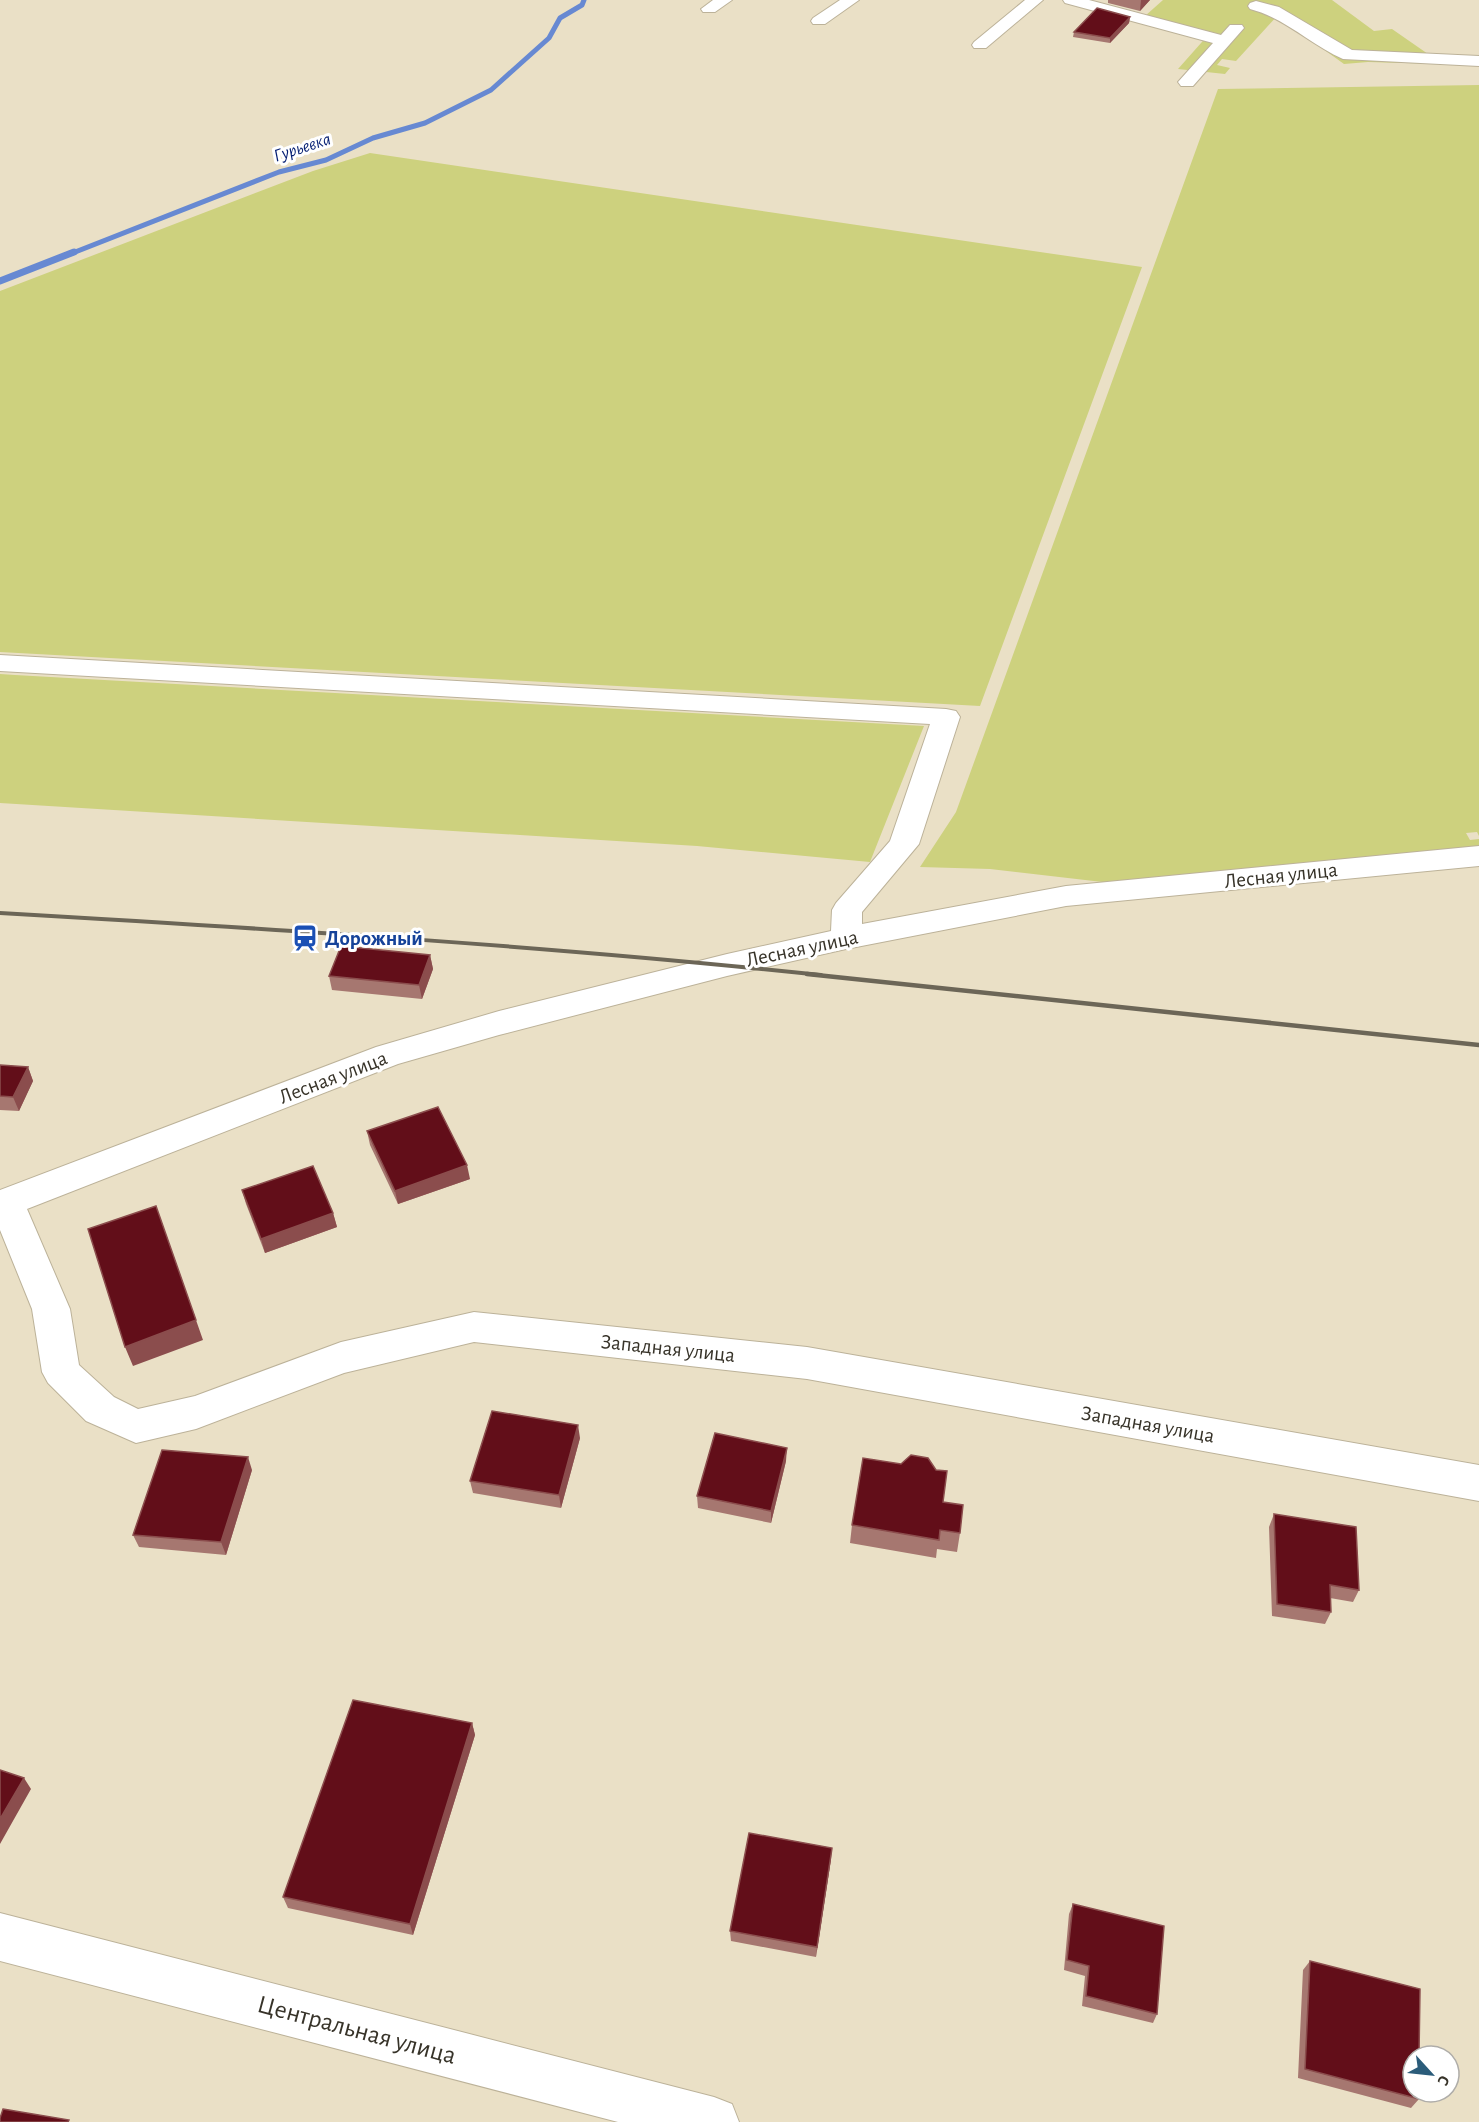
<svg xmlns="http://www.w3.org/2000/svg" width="1479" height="2122" viewBox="0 0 1479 2122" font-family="'Alegreya Sans',sans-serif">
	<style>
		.green { fill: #cdd17e }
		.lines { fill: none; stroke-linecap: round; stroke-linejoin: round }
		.stream-far1 { stroke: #6789d2; stroke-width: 5 }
		.stream { stroke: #6789d2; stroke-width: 7 }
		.minor-casing { stroke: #bcb299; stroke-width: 2 }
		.minor { fill: #fff; fill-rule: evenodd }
		.rail-far1 { stroke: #6c6657; stroke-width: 4 }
		.rail { stroke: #6c6657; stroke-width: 4.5 }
		.wall { fill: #a67770 }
		.shaded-wall { fill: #8b4d4d }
		.building { fill: #620e19; stroke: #8b4d4d; stroke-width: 1.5 }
		.labels { text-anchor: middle; stroke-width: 6; stroke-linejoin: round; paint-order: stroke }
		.far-water-label { font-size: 18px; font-style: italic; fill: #041e72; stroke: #fff }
		.street-label { font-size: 21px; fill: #373329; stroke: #fff }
		.transit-label { font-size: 21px; font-weight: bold; fill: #164399; stroke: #fff; text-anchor: start }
		.near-street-label { font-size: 26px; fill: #373329; stroke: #fff }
	</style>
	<rect width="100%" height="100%" fill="#eae0c6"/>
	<path class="green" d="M1163,0h169l42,31 18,-2 36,25 51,2v9l-111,-3 -24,2 -67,-48 -41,45 -14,-2 -5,6 13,3 -5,6 -47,-5 31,-35 -64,-18z
		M1479,85v751l-2,-4 -11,1 4,7 9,-1v25l-368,19 -121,-14 -70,-2 36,-55 262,-723z
		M370,153l772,114 -162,439 -980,-54v-361l313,-120z
		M0,674l15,1 909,51 -54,136 -173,-16 -697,-43z"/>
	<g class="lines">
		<path class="stream-far1" d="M70,254l209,-82 47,-12 47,-22 52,-15 66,-33 58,-52 11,-20 22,-13 2,-5"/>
		<path class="stream" d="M0,281l74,-29"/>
		<g class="minor-casing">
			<path id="minor" d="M713,0h19l-17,12h-12l-2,-3z
				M840,0h19l-34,24h-12l-2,-3 2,-3z
				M1025,0h18l-57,48h-12l-2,-3 2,-3z
				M1063,0h26l132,35 9,-10h12l2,3 -51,58h-12l-3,-4 35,-39 -148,-40z
				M1256,1l23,6 73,43 127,6v10l-136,-7c-32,-14 -58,-41 -93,-50l-2,-3 2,-3z
				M0,655l946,54 10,2 4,6 -41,127 -57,68v12l204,-38 413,-40v20l-413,40 -220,43 -119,27 -228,59 -101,29 -371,145 43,100 9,56 35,32 24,12 57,-13 146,-54 133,-30 333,35 672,118v36l-672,-122 -333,-37 -130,31 -148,56 -60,14 -50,-22 -38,-38 -6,-11 -10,-63 -32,-79v-40l376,-143 123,-36 228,-57 104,-23 1,-21 4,-7 54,-62 40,-117 -930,-53z
				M0,1913l714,184 18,7 7,18h-121l-618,-161z"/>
		</g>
		<use href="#minor" class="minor"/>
		<path class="rail-far1" d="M0,913c274,16 548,33 821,62"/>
		<path class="rail" d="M807,974l672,71"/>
	</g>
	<path class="wall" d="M1108,0h42l-10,11 -32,-8z
		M1130,17l-1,6 -19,20 -37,-6 1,-5z
		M430,955l3,14 -11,30 -90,-9 -3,-14z
		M0,1065l28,2 5,14 -14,30 -19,-1z
		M367,1131l103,48 -72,25 -28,-59z
		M242,1190l91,23 4,14 -72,26 -19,-49z
		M580,1438l-19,70 -88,-15 -3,-12z
		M786,1461l-15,62 -73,-15 -1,-12z
		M252,1470l-26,85 -87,-8 -6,-12z
		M943,1502l17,31 -3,19 -20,-3 -1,9 -86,-15 2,-18z
		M1274,1514l85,76 -6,12 -23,-4 1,14 -6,12 -53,-8 -3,-89z
		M472,1723l3,12 -62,200 -125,-27 -5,-11z
		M831,1859l-15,98 -85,-16 -1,-10z
		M1073,1904l84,110 -4,9 -71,-17 3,-30 -21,-6 5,-56z
		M1310,1961l109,138 -8,9 -113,-30 5,-108z"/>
	<path class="shaded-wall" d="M1141,0h9l-10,11z
		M1130,17l-1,6 -19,20v-5z
		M430,955l3,14 -11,30 -3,-14z
		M28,1067l5,14 -14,30 -6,-14z
		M467,1165l3,14 -72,25 -3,-13z
		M156,1206l47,134 -70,26 -8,-19z
		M333,1213l4,14 -72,26 -4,-14z
		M578,1425l2,13 -19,70 -2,-13z
		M787,1448l-1,13 -15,62v-12z
		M248,1457l4,13 -26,85 -5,-13z
		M472,1723l3,12 -62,200 -3,-11z
		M24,1778l7,11 -31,55v-25z
		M832,1848l-1,11 -15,98 1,-10z"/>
	<path class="building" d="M1097,8l33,9 -20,21 -36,-6z
		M341,946l89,9 -11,30 -90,-9z
		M0,1065l28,2 -15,30 -13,-1z
		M438,1107l29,58 -72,26 -28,-60z
		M313,1166l20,47 -72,26 -19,-49z
		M156,1206l40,114 -71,27 -37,-118z
		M492,1411l86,14 -19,70 -89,-14z
		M715,1433l72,15 -16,63 -74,-15z
		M162,1450l86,7 -27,85 -88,-7z
		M911,1455l17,3 8,12 11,1 -4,31 20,3 -3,28 -20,-3 -1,10 -87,-15 11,-67 38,6z
		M1274,1514l82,13 3,63 -29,-5 1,27 -54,-8z
		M353,1700l119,23 -62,201 -127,-27z
		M0,1770l24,8 -24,41z
		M749,1833l83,15 -15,99 -87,-16z
		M1073,1904l91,22 -7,88 -71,-18 3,-30 -22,-6z
		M1310,1961l110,28 -1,67h-6v36h6v7l-114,-30z
		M3,2109l66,11 -1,2h-68v-4z"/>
	<defs>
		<g id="station-bare" transform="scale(2.07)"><path d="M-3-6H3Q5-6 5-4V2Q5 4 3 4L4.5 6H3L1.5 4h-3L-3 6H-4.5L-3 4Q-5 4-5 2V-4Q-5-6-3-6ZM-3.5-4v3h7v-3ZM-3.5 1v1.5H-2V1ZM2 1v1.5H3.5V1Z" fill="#1a4fb4" stroke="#fff" stroke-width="2.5" paint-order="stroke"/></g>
	</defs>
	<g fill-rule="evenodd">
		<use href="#station-bare" x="305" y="938"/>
	</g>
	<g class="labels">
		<g class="far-water-label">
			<text transform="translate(302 147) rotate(-18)" y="6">Гурьевка</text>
		</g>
		<g class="street-label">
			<text transform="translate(1281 875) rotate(-6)" y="7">Лесная улица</text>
			<text transform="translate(802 948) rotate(-12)" y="7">Лесная улица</text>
			<text transform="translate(333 1077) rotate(-21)" y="7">Лесная улица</text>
			<text transform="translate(668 1348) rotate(6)" y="7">Западная улица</text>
			<text transform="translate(1148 1424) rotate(10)" y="7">Западная улица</text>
		</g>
		<g class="transit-label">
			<text x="325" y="945">Дорожный</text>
		</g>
		<g class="near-street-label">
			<text transform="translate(357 2029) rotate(15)" y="9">Центральная улица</text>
		</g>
	</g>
	<g transform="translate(1431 2074) rotate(117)"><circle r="28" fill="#ffffff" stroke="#afada9" stroke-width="1.5"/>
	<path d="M0-4.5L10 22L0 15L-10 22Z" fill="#2b5c7a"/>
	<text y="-9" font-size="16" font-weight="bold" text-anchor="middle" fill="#373329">С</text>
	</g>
</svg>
